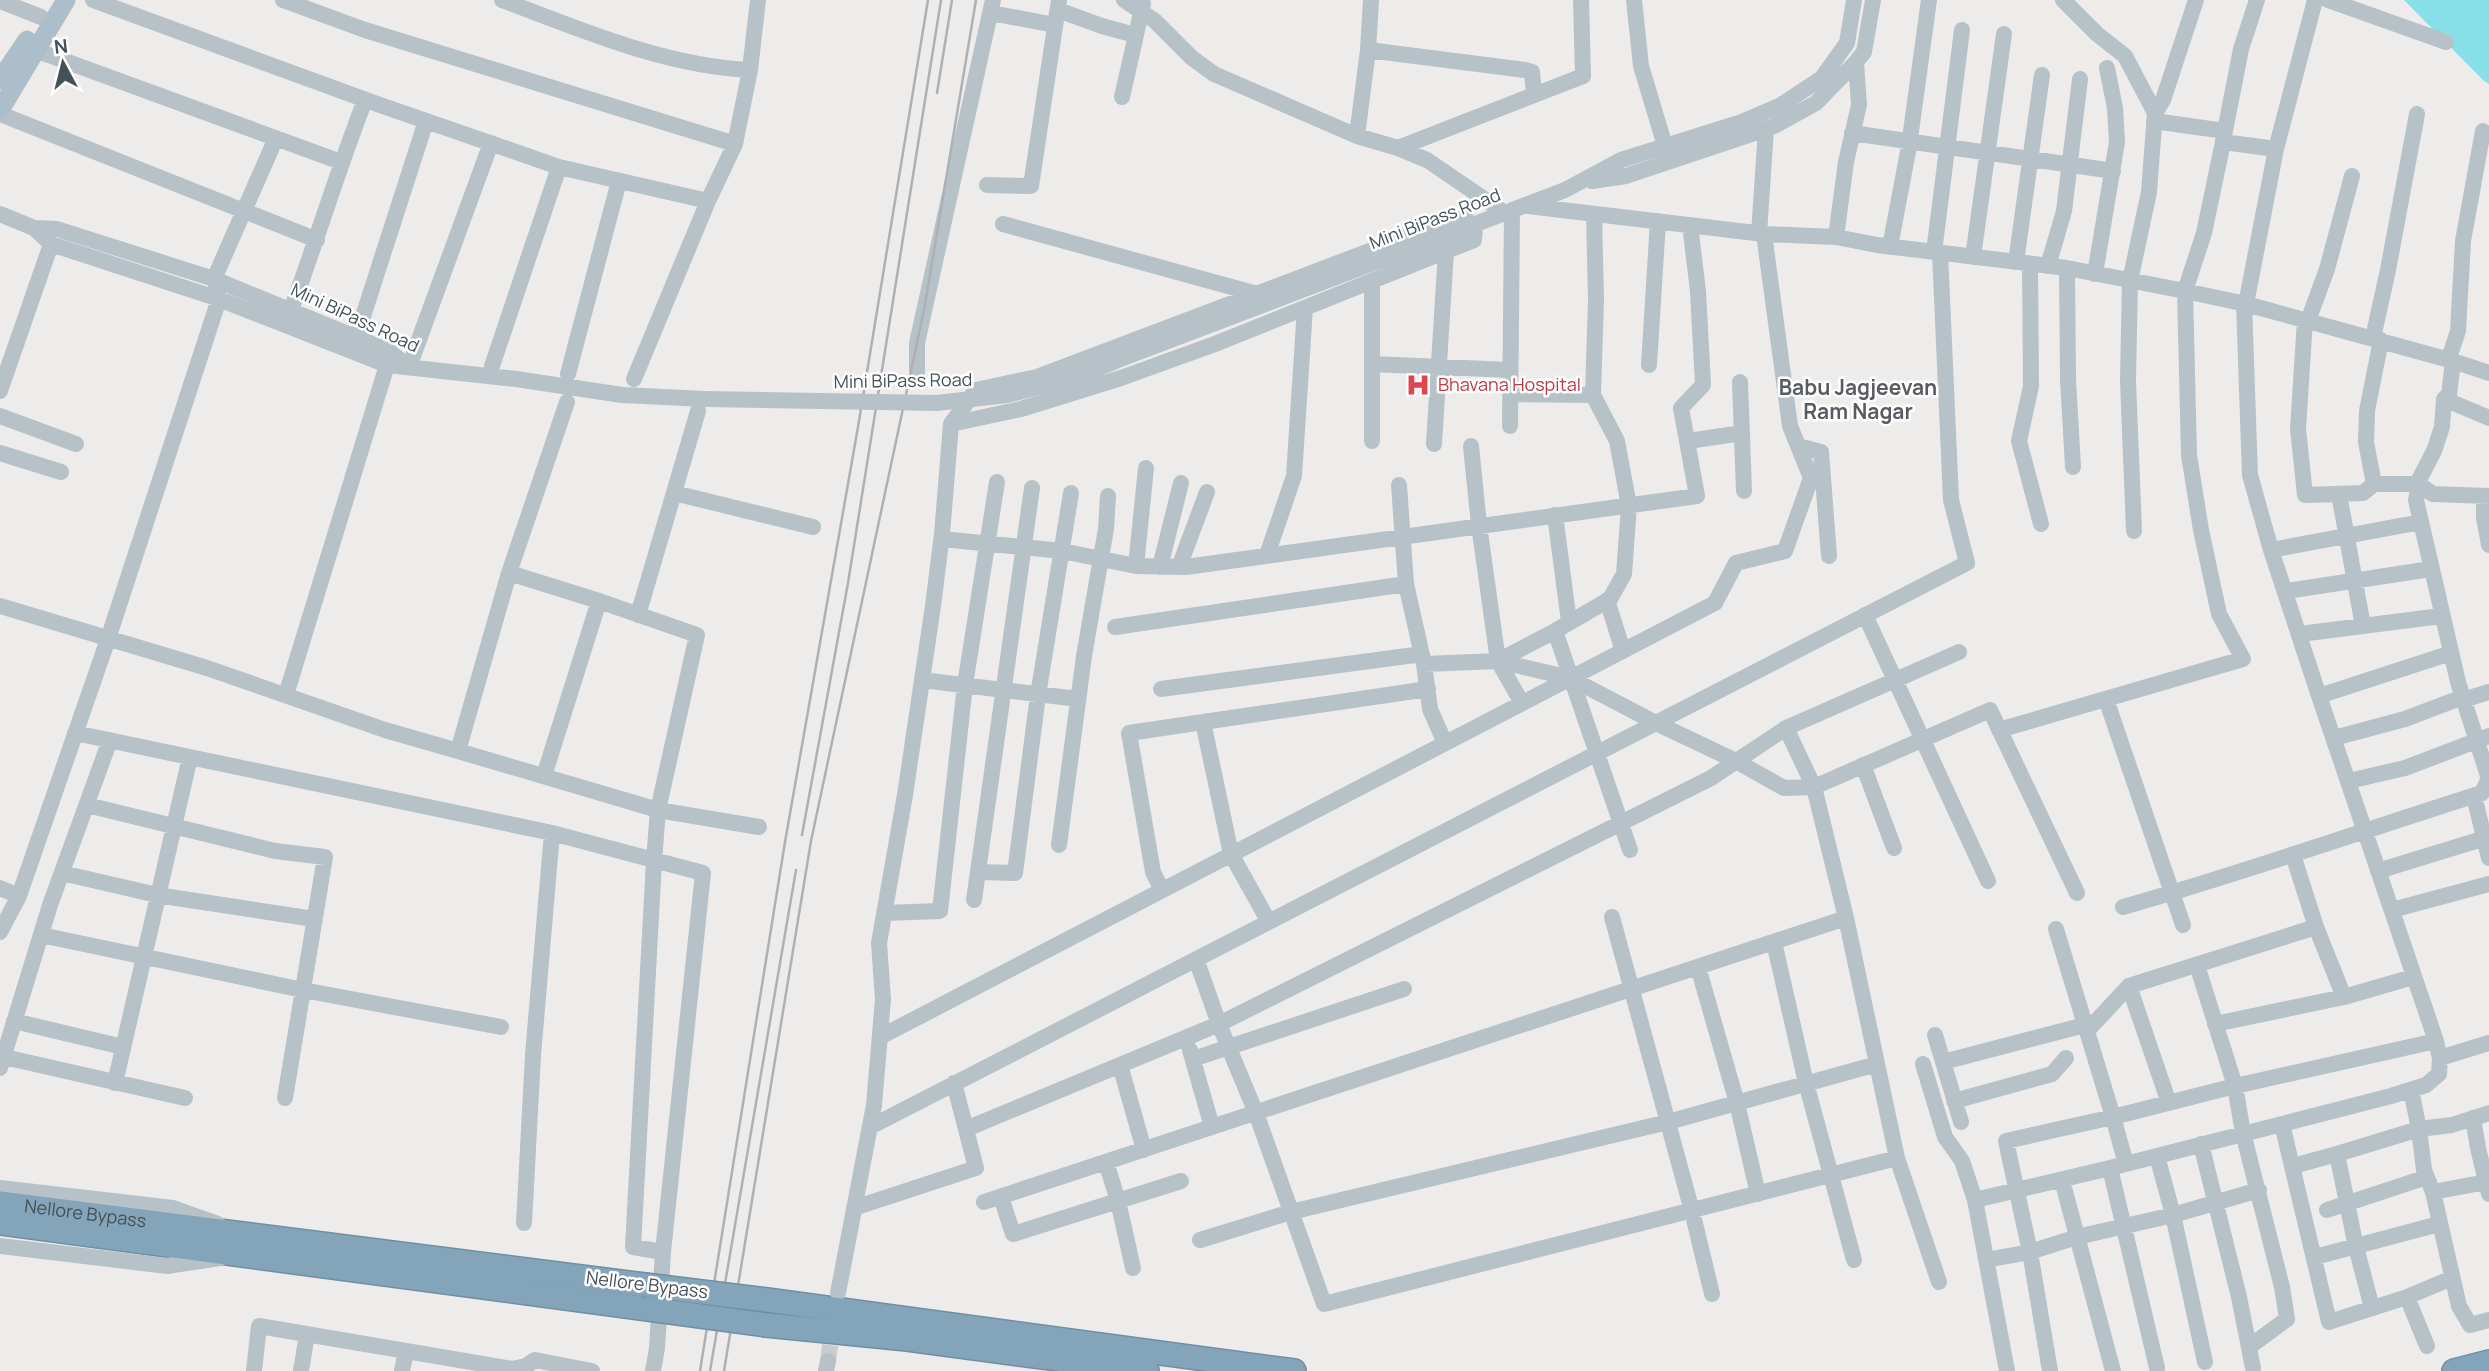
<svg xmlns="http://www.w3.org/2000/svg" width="2489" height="1371" viewBox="0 0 2489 1371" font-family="Manrope,sans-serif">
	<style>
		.water { fill: #87e0e7 }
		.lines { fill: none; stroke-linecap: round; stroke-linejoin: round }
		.minor-tunnel { stroke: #cccccd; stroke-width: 16; stroke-dasharray: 16 8; stroke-linecap: butt }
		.highway-casing { stroke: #6f8fa5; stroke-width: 26 }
		.minor { stroke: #b6c2c7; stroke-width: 16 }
		.major { stroke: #abbeca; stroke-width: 19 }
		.highway { stroke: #84a4b9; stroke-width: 23 }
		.rail { stroke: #adb1b5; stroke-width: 2.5 }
		.highway-bridge-casing { stroke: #6f8fa5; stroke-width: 26; stroke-linecap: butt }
		.minor-bridge { stroke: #b6c2c7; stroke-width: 16 }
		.highway-bridge { stroke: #84a4b9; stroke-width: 23 }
		.labels { text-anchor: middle; stroke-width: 5; stroke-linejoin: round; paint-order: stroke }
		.street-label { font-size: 18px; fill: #445157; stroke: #fff }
		.health-label { font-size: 18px; fill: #be3a42; stroke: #fff; text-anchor: start }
		.quarter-label { font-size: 21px; font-weight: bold; fill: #585c60; stroke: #fff }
	</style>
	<rect width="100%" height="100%" fill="#eeebeb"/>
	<path class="water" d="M2404,0h85v84l-5,-3z"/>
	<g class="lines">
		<path class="minor-tunnel" d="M828,1361l5,-38"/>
		<g class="highway-casing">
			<g id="highway">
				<path id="s1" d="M0,1203l645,82"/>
				<path d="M0,1223l648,86"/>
				<path d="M767,1300l527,71"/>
				<path d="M766,1325l141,14 240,32"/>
				<path d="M2454,1371l35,-9"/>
			</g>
		</g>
		<path class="minor" d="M93,0l287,105 179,62 149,34
			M283,0l82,30 370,114
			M502,0c80,30 162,66 248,70
			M1124,0l31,21 37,37 22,16 143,62 41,12 29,12 78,53
			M1634,0l7,66 24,80
			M2063,0l34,34 28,22 30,57
			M2328,0l118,42
			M0,1l41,16
			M1058,10l44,16 33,9
			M991,13l64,12
			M35,50l306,112
			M1368,50l157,20 7,2 2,23
			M1122,97l21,-93
			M0,114l317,126
			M2154,121l71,10 -2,10
			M2225,131l16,-82 16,-49
			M1852,133l261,38
			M1357,136l11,-86 3,-50
			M1398,148l185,-72 -2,-76
			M2276,149l39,-149
			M1592,181l34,-5 132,-44 16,-6 42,-23 40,-41 8,-10 9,-52
			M987,185l44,1 28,-186
			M1528,206l236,28 72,3 10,-75 13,-57 -3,-43
			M0,214l34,14 17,16 168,55 168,66 129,14 106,16 83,4
			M1003,224l254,70
			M34,228l23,1 157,50 175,72 20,16
			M1759,234l7,-105
			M1836,237l41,8 190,23 118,23 61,13 207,57 -4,34 -5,4 -2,28 -8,24 -14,27 -4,22 42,182 31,97
			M1890,247l19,-101 20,-146
			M1934,252l28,-222
			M1973,257l31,-223
			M2016,262l26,-187
			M2030,264l1,122 -12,55 22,83
			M2048,266l16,-55 16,-132
			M2067,268l1,111 5,88
			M2095,274l22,-132 -2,-34 -8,-40
			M291,310c26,-70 47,-141 74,-210
			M2305,320l-7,109 7,66 58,-2 11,-9h44l15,10 56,2
			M2308,321l19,-52 25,-93
			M356,338l70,-217
			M2373,338l15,-68 29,-156
			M1123,358l442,-168 56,-30 118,-37 42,-18 41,-27 25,-35 7,-43
			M2449,358l9,-27 5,-90 20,-110
			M2453,361l36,12
			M1372,364l138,6
			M1649,365l9,-144
			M492,366l67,-199
			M409,367l82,-224
			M917,373v-30l76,-343
			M568,374l51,-193
			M634,379l74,-178 27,-57 15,-74 8,-70
			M1740,382l4,109
			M0,391l51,-147
			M1511,394l82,1
			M2444,399l45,19
			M0,416l76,28
			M1510,426l2,-216
			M1372,441v-160
			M1688,441l54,-8
			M1434,444l12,-193
			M1471,446l8,79 19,136 24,42
			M1798,446l23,6 8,104
			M0,453l61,19
			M2374,484l-8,-42 1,-31 14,-71
			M1399,485l7,99 18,80 6,45 15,34
			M674,493l139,34
			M2339,494l24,132
			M2484,496v22l5,27
			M1555,515l14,107
			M2134,531l-6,-150 2,-100 19,-89 6,-79 8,-13 33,-100
			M942,539l120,12 74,15 50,1 511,-71 -16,-88 22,-23 -5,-94 -8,-66
			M2271,550l150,-28
			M1267,555l27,-79 11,-168
			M1136,566l10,-98
			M1160,567l21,-84
			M1179,567l28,-75
			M509,573l90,28 98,34 -39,175 -4,51 -21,386 30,5 -6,96 -4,23
			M2286,591l145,-22
			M1607,600l16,51
			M0,606l207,62 178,62 73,21 200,59 101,17
			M638,615l60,-204
			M1865,615l123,266
			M1115,627l291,-43
			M1555,631l75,219
			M2300,634l141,-18
			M1498,661l72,17 86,45 80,38 48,27 30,-1 32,131
			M1424,664l74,-3 57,-30 55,-32 14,-25 5,-68 -12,-65 -24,-46 3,-95 -2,-86
			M922,680l156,19
			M1161,689l261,-35
			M286,695l101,-330
			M2319,696l132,-43
			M2106,699l77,226
			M2463,700l26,-8
			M1203,722l28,132 38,68
			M1786,728l28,59 176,-77 87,183
			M1999,730l244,-71 -24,-45 -18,-84 -12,-75 -4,-164 19,-58 19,-91 53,7 -30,155
			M75,733l477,100 151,40 -40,379
			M2334,738l71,-19 58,-22
			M458,751l51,-178 58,-171
			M1863,765l31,83
			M544,776l55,-175
			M2349,781l56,-13 84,-32
			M2474,796l15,62
			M87,805l188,46 50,6 -40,241
			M1059,845l25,-189 22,-127 2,-33
			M2293,855l23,72 28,70
			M2378,871l111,-34
			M978,872l37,1 23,-178 33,-202
			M62,873l95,22 157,24
			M0,888l19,8
			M1162,890l-9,-18 -24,-139 299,-44
			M974,900l58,-412
			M2123,907c120,-34 239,-76 359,-114l7,-15
			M2392,910l97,-26
			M884,913l56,-2 25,-226 32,-203
			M1612,917l80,294 20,83
			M2056,929l57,188 122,-31 201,-45
			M0,932l19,-36 89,-257 111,-340 -5,-20 62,-141
			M41,935l262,55 198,37
			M1774,942l32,141 48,177
			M1196,959l23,65 37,89 68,191 573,-146
			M2197,965l38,121 8,47 39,154 5,32 -38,28
			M1698,967l39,136 21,91
			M2129,986l40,117
			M14,1021l109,26
			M2215,1024l129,-27 69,-20
			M2087,1031l42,-45 187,-59
			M1935,1035l26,87
			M880,1037l835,-434 21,-40 49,-12 26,-73 -21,-52 -26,-192
			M1190,1050l22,77
			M0,1056l185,42
			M2440,1058l49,-15
			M1193,1059l211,-70
			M1943,1062l142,-37
			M1923,1064l22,73 17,24 13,39 32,171
			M1120,1065l24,85
			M0,1068l50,-163 60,-165
			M115,1083l75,-326
			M2411,1090l8,39 5,41 9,22 26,114 11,19 19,-5
			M1954,1101l98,-27 14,-16
			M2473,1118l5,30 11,46
			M2282,1124l47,198 78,-25 45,-19
			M870,1127l1097,-564 -16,-63 -11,-247
			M966,1129l253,-105 492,-246 75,-50 173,-76
			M2201,1144l38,153 14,71
			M2337,1154l82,-25 33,-4 37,-12
			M2157,1156l16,59 32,147
			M1106,1162l12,39 15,67
			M2293,1166l44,-12 19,93 16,61
			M2110,1168l47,200
			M2062,1180l51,191
			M0,1188l173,20 45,16
			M2433,1192l53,-10
			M1001,1197l12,37 168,-53
			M1975,1200l135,-32 281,-72 35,-11 13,-11 1,-16 -4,-17 -117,-345 -48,-146 -21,-75 -6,-171
			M984,1202l862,-284 51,240 42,124
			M854,1208l122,-40 -22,-85
			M2327,1210l100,-33
			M524,1223l9,-168 19,-222
			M1200,1240l91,-28 377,-90 209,-58
			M0,1246l167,20 53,-8
			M2315,1257l124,-33
			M1986,1260l44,-8 47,-15 96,-22 86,-25
			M838,1293l36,-188 9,-106 -4,-56 26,-148 28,-189 9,-72 9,-110 25,-34 61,-13 417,-158h11l10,7 -1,14 -259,104 -94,34 -100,31 -70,15
			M2407,1297l20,49
			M254,1371l5,-45 253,43 14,-3 9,-6 57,11
			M301,1371l6,-37
			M402,1371l4,-20
			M826,1371l2,-10
			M2050,1371l-20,-119 -24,-111 107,-24 13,47"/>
		<path class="major" d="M0,80l27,-40
			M0,110l66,-110"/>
		<use href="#highway" class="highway"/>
		<path class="rail" d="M937,93l15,-93
			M802,835l46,-252 93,-583
			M700,1371l85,-529 73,-415 70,-427
			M710,1371l86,-501
			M724,1371l87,-530 114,-536 51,-305"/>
		<g class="highway-bridge-casing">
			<path id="highway-bridge" d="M645,1285l122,15
				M648,1309l118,16"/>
		</g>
		<path class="minor-bridge" d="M705,399l232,4 70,-8 76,-20 40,-17"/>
		<use href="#highway-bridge" class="highway-bridge"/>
	</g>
	<defs>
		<g id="hospital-bare" transform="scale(1.89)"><path d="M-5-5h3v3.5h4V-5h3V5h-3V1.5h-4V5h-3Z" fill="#e0444e" stroke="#fff" stroke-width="2.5" paint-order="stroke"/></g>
	</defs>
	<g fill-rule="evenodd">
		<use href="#hospital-bare" x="1418" y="385"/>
	</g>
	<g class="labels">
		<g class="street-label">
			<text transform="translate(1435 219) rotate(-21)" y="6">Mini BiPass Road</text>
			<text transform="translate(355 318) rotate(25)" y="6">Mini BiPass Road</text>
			<text transform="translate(903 381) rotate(-1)" y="6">Mini BiPass Road</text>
			<text dy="6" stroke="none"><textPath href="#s1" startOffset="86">Nellore Bypass</textPath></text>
			<text transform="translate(647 1285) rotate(7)" y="6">Nellore Bypass</text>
		</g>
		<g class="health-label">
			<text x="1438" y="391">Bhavana Hospital</text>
		</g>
		<g class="quarter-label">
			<text x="1858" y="395">Babu Jagjeevan<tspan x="1858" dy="24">Ram Nagar</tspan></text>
		</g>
	</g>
	<g transform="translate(63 63) rotate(353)" stroke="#ffffff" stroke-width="5" paint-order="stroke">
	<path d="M0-5L12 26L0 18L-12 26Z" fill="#445157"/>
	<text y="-10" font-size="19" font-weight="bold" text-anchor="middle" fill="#445157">N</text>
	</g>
</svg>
